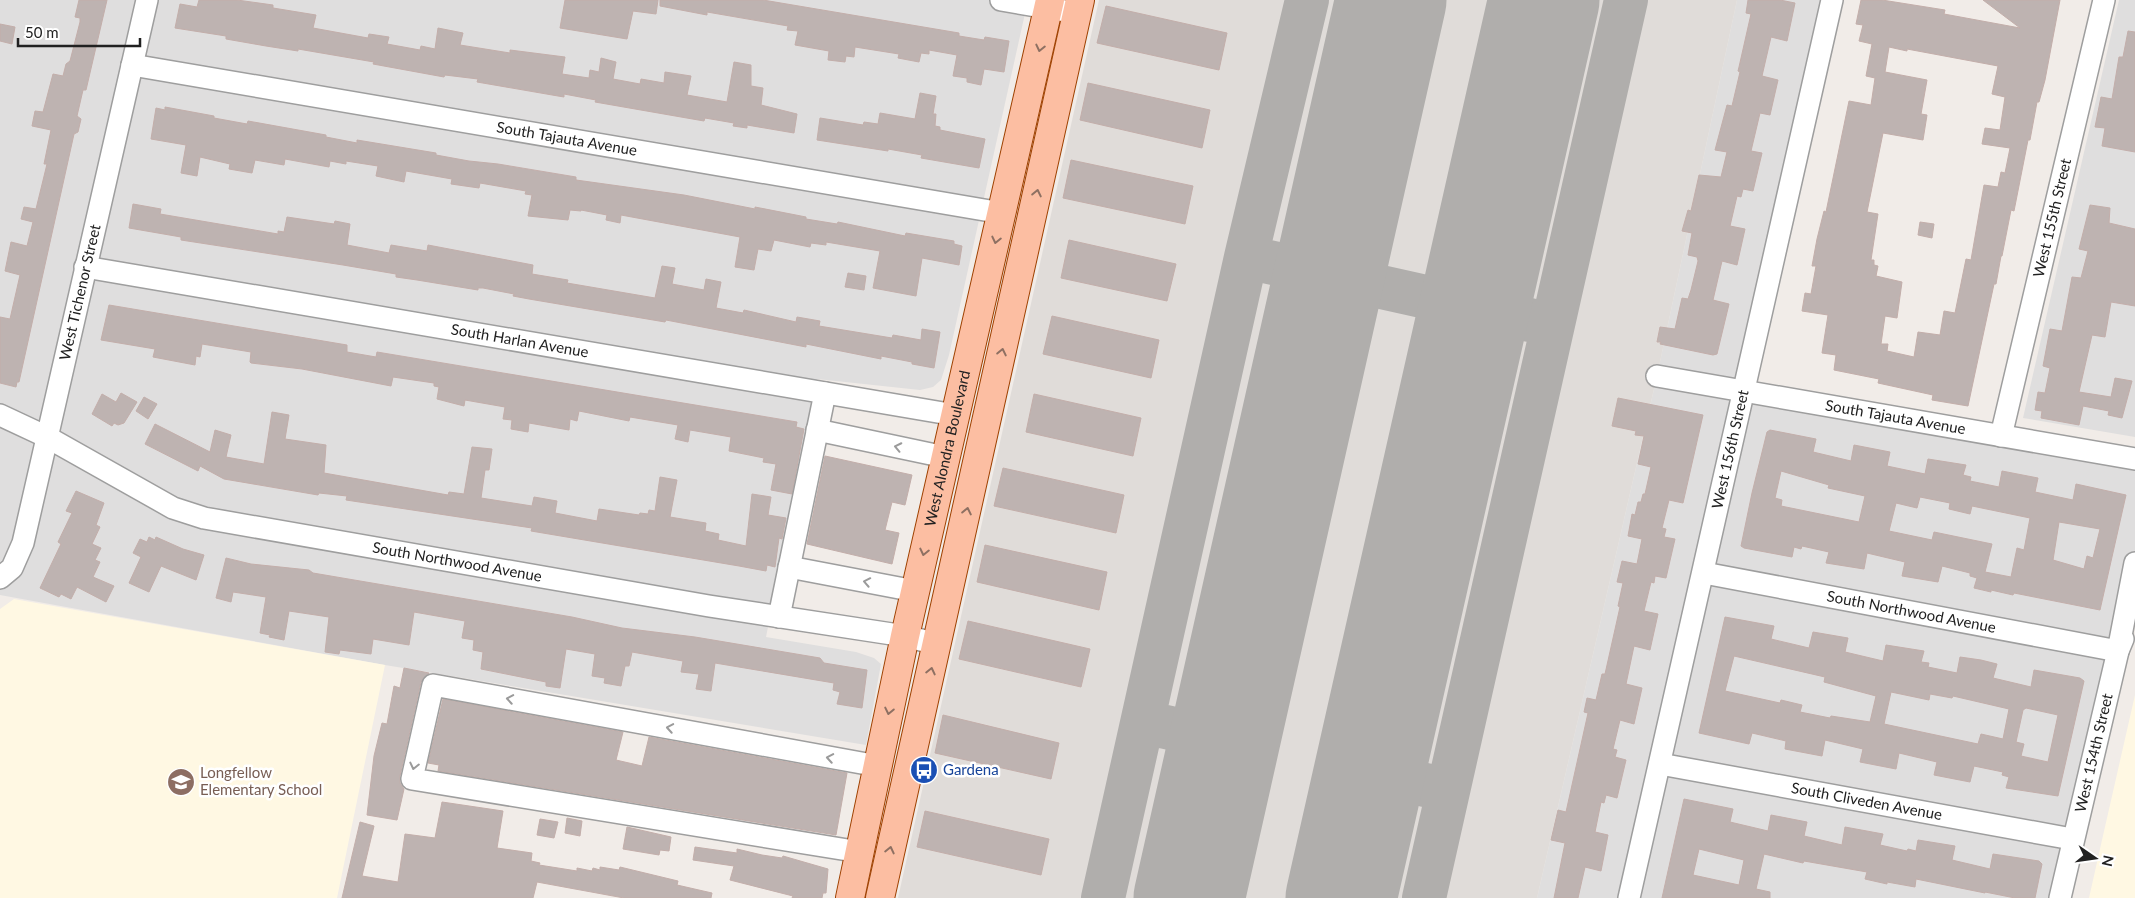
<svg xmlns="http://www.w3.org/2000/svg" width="2135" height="898" viewBox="0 0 2135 898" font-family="Lato,sans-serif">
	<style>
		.residential { fill: #dfdede }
		.education { fill: #fff8e3 }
		.airport { fill: #e0dcd9 }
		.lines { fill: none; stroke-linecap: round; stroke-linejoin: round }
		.taxiway { stroke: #b0aeac; stroke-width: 44 }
		.runway { stroke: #b0aeac; stroke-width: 111 }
		.building { fill: #beb3b1; stroke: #c3aeaa; fill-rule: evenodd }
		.minor-casing { stroke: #9e9e9e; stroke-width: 24 }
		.major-casing { stroke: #9e4100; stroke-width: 30 }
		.minor { stroke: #fff; stroke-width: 21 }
		.major { stroke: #fcbea2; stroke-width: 28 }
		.oneway { stroke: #8e7062 }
		.oneway2 { stroke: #9b9b9b }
		.labels { text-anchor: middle; stroke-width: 5; stroke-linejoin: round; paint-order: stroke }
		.street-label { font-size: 15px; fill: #212121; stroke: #fff }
		.transit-label { font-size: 15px; fill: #164399; stroke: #fff; text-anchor: start }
		.education-label { font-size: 15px; fill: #785e54; stroke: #fff; text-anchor: start }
	</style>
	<rect width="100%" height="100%" fill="#f1ece8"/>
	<path class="residential" d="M0,0h1028l-79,355 -8,25 -8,7 -13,3 -103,-11 -51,258 90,15 18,6 7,6 -15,81 -481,-80 -385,-70z
		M1737,0h85l-80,392 393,67v104l-75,335h-523l120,-522z
		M2119,0h16v437l-112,-19z"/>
	<path class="education" d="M14,599l371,66 -48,233h-337v-289z
		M2135,695v203h-46l13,-58z"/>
	<path class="airport" d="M1099,0h638l-80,376 -120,522h-639z"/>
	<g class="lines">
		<path class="taxiway" d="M1246,257l306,68
			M1143,722l82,18
			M1369,772l78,18
			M1103,898l143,-641 61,-257
			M1424,898l202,-898"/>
		<path class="runway" d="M1189,898l202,-898
			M1341,898l203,-898"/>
	</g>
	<path class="building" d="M79,0h28l-21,90h-3l-6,26 4,3 -3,13 -4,2 -55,248h-2l-1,5 -16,-4v-66l10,2 10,-44 -15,-4 6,-29 16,4 6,-24 -12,-3 3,-12 12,2 11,-45h-3l7,-34 -19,-4 3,-15 8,1 10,-38 10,2 3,-12 4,-3 10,-39v-4l-5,-1z
		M199,0h38l36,5v3l43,7 -3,13 55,10 1,-4 20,3 -2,7 33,6 1,-4 14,3 3,-21 25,5 -3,12 50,8v-3l55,7 -3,17 27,4 1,-8 9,2 2,-14 15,4 -3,17 27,5 1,-5 23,4 1,-11 26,4 -4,19 40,7 7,-40 17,3v21l12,2 -2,17 36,9 -3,19 -47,-8v3l-14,-2 1,-3 -29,-5 -1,3 -109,-19 1,-2 -32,-6v3l-6,-1 -81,-14 1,-3 -33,-4 -1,2 -71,-13 1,-2 -76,-13v2l-32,-5 -40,-7v-3l-51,-8 5,-24 17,3z
		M565,0h93l-2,14 -23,-3 -6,28 -67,-11z
		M660,0h103l196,33v3l25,4 1,-3 24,4 -5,31 -20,-3 -3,16 -14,-3v-4l-14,-2 4,-21 -28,-5v4l-8,-1 -2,9 -21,-4 1,-4 -44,-7 -1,10 -8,-1 -1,6 -17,-2 1,-9 -34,-6 3,-14 -11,-1 1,-4 -81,-14v3l-47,-9z
		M1748,0h32l15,3 -8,38 -16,-4 -9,39 16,4 -8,35 -10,-2 -9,38 11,2 -9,38 -10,-2 -2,8 -4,-1 -7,30 15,3 -8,36 -15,-4 -9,39 16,4 -12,50 -4,1 -53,-11 1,-2h-4l3,-15 15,2 7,-31 6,1 3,-9 7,-29 -1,-4 -9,-2 4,-22 -10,-2 6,-21 3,1 8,-36 22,2 6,-25 -12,-2 12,-45 5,1 8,-34 -2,-1 1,-4 12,-53 -5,-1z
		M1861,0h21l63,10 -1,4 76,14 -37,-28h77l-15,80 -6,22h-2l-7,38h-2l-14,71 -3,-1 -9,46h-1l-5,28h-2l-26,122 -36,-6 1,-5 -55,-12 1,-4 -45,-9 2,-15 -14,-2 6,-38 -26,-4 3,-18 6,1 5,-28h-4l5,-27 7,-28 2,1 23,-111 22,4 4,-27 -9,-2 6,-32 -13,-3 4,-16 -7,-1zM1889,47l18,4v-2l91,17 -6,28 13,3 -5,33 -15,-2 -3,16 28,4 -5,25 -4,-1 -3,15 -14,-2 -13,75 -5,-1 -11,54 -11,-2 -4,24 -22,-3 -4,25 -27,-6 1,-7h-7l4,-28 12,2 5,-36 -26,-6 2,-10 -4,-1v-5h-3l7,-46 -11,-2 16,-79 40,7 4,-25 -6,-1 6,-34 -42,-8z
		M1106,6l121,27 -8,37 -122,-27z
		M0,24l15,3 -3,17 -12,-3z
		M2128,31l7,1v120l-33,-6 3,-18 -10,-1 6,-30 11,2 7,-42h4z
		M1088,83l122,27 -8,38 -122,-28z
		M920,93l16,3 -3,18h3l-1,12 5,1v3l45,9 -6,29 -58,-10 1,-3 -34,-6v2l-71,-11 3,-22 43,7 1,-3 14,2 2,-11 35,6z
		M165,107l49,9v2l33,6 1,-3 78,14v2l31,6v-3l79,13v2l33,6 29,3 78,13v3l108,15 71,14v-2l51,10v2l31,5 1,-2 67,14 1,-3 48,8v3l8,2 -3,19 -37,-7 -6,38 -43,-8 7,-37 -54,-9v3l-15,-2 -1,4 -36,-7 -3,11 -13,-2 -4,21 -19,-3 5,-30 -119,-22 -1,8 -14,-3 1,-5 -26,-5v1l-11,-1 -2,10 -40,-4 4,-21 -7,-1 1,-3 -46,-8 -1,5 -28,-4 1,-5 -46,-8 -2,11 -28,-6 2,-10 -32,-5v3l-16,-3 -1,6 -44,-8 -1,6 -29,-5 -3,13 -23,-4 1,-5 -30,-7 -3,19 -16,-3 5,-28 -35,-6 5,-31 9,2z
		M1071,160l122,26 -8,38 -122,-26z
		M133,204l28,5 -1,5 118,20v-3l6,1 3,-15 47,7 1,-3 15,3 -3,21 42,8 2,-8 36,6 1,-6 105,20 -1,9 36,6 -1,3 88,15 7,-32 13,2 -3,16 32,6 2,-11 15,3 -5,26 27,5 1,-3 52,12 1,-5 23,4 -1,5 73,12 1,-3 28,5 1,-11 18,3 -6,36 -22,-4v-2l-31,-6v3l-75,-15v3l-140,-27 -1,2 -136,-23 -16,-3 1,-2 -31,-6h-5v2l-61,-10 -21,-3v-3l-53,-9 -162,-25v-3l-52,-9z
		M2090,205l20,3 -1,15 26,6v77l-24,-4 -6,35 -13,-2 -13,57 32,5 4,-19 17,3 -10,37 -14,-3 1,-4 -26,-5 -4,19 -38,-7 1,-7 -7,-1 3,-18 7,1 5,-25 -7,-2 7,-37 12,2 10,-54 9,1 7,-27 -9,-2z
		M1920,222l14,2 -2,14 -14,-3z
		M1069,240l107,24 -9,37 -106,-23z
		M848,273l18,3 -2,14 -19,-3z
		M109,305l238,40v7l29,5 1,-5 420,70 -1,5 8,2 -12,65 -21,-4 5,-26 -13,-2 1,-4 -35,-7 2,-14 -41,-7 -2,12 -13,-3 3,-14 -48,-8 -1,4 -50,-10 -2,10 -7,-2 -1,11 -40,-7 -1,9 -17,-3 1,-9 -9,-1 2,-12 -40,-7 -1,6 -27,-7 2,-12 -5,-1v-3l-41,-6 -2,9 -89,-17 -51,-6 -1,-1 1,-10 -49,-8 -2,13 -4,-1 -1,9 -42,-8 2,-8 -54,-9z
		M1052,316l107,24 -8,38 -108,-24z
		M121,393l16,9 -13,21 -6,2 -4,-2 -2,3 -20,-12 10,-20 14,8z
		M1034,394l107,24 -8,38 -107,-24z
		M144,397l13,7 -9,15 -12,-8z
		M1618,398l85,17 -20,88 -14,-3 -7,28 4,1 -2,8 11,2 -9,39 -11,-2 -1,7 -3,-1 -7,29 14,3 -8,36 -16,-4 -8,38 16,4 -8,36 -14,-4 -7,29 4,1 -2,7 11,3 -9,38 -11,-3 -2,8 -3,-1 -6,30 13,3 -7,36 -16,-4 -7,31h-24l11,-55 -14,-3 7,-30 8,2 22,-99 -4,-1 3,-14 9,2 6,-26h3l15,-67 -2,-1 5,-23 -6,-1 5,-21 15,3 5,-25 -14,-3 4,-22 3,1 3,-13h3l2,-8h2l6,-27 -13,-3 6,-28 -9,-1 1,-4 -24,-5z
		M272,412l17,3 -4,24 41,6 -2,28 124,22 1,-3 15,2 8,-47 20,2 -3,21h-4l-4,28 51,8 2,-9 23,4 -2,12 42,8 2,-12 40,6 1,-2 8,1 1,-4 6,1 5,-34 17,3 -7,37 36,6 -1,8 14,3 -1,6 28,6 6,-52 19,3 -3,18 18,3 -4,21 -3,-1 -4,29 -8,-2 -1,6 -27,-5 -208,-35 1,-3 -186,-28 1,-4 -28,-3 -1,2 -94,-16 -24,-13 -2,5 -53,-27 10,-20 55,28 5,-22 16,5 -5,22 38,7z
		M1770,430l46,9 -3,13 38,9 3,-16 36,7 -3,14 38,8 3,-15 38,6 -3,10 8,2 -1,4 29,6 3,-16 36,7 -3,14 38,8 3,-16 50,11 -26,115 -86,-17 -1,2 -22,-5v2l-17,-4 3,-10 -7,-2v-3l-28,-7 -4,16 -36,-6 3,-14 -38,-9 -3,16 -38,-6 3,-11 -27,-6 -1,3 -7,-2 -2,10 -48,-9 -3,-2 11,-53 15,-61zM1781,471l48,14 -1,3 37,8 -6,26 -78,-16 1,-6 -7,-2zM1920,497l30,6 -1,6 21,5 2,-8 58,12 -6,32 -7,-2 -6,29 -26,-5 7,-28 -58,-12 -2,8 -43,-9 7,-28 21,5zM2059,522l41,7 -7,29 -6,-2 -3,13 -31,-9z
		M825,456l87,19 -7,30 -13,-3 -7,28 14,3 -7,31 -85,-20z
		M1003,468l121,27 -8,38 -122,-27z
		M76,491l28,12 -8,22 4,2 -8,17 9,4 -6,12 5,2 -7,15 21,9 -8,16 -29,-15 -6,12 -10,-5 -2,3 -19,-9 21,-44 -3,-2 14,-29 -6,-2z
		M149,537l6,3 1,-3 27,12 21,6 -8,25 -35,-14 -12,26 -20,-9 12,-26 -8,-4 7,-14 7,3z
		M985,545l122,27 -8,38 -122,-28z
		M226,558l25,6 58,6 4,3 259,44 50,11 73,9 125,21 4,5 43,7 -5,38 -25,-4 3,-12 -7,-2 1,-7 -119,-20 -4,28 -15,-2 3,-15 -18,-2 2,-11 -51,-9 -3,14h-4l-4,20 -17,-3 1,-5 -13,-2 3,-22 -29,-5 -6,39 -14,-2v-4l-65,-13 2,-17 -10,-2 1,-10 -12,-2 3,-17 -51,-9 -5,33 -36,-6 -2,15 -31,-4 -1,4 -14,-2 4,-35 -40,-6 -5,29 -15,-3 1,-2 -10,-2 6,-36 -33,-5 -2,10 -15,-4z
		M1725,617l49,9 -3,13 38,9 4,-16 35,6 -3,14 38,9 3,-16 38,6 -3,11 8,1 -1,4 29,6 3,-16 21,3 16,4 -4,14 38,9 3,-17 46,8 4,3 -26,115 -52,-8 3,-11 -7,-2 1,-3 -29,-6 -4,16 -36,-7 3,-13 -38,-9 -3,16 -36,-7 3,-13 -38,-9 -3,16 -37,-7 1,-8 -34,-8 -3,11 -50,-11zM1734,656l91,21 -1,5 52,14 -6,26 -39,-6 -1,2 -30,-6 2,-7 -21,-5 -1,3 -55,-12zM1891,692l38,8 1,-6 22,4 1,-2 56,13 -6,30 -22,-5 -3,10 -94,-20zM2026,708l32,7 -10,47 -27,-6 3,-12 -8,-2 7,-32z
		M968,621l122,28 -9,38 -122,-28z
		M404,668l25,5 -8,9 -21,94v7l4,6 -7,31 -30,-5 7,-59 8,-33 5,1 7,-38 6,2z
		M443,699l180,33 -7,28 26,6 7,-29 198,36 -11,62 -398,-64 1,-6 -11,-2z
		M943,715l116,28 -8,36 -116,-26z
		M1684,799l49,10 -3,13 38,9 3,-16 36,7 -3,14 38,9 3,-18 38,7 -3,11 27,6 1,-2 8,2 2,-11 37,6 -3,14 38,9 3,-15 46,7 3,3 -7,34h-20l-30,-6v1l-69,-14 -1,8 -28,-5v2l-22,-5 2,-7 -63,-11 -1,2 -39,-9 -8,35 14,3v6h-108zM1699,849l45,11 -5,25 -46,-10z
		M442,802l61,9 -6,37 35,5 -1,8 9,2 -1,2 38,6v-3l15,3 1,-3 7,2v-3l19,3 1,-3 58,14 -1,4 35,8 -1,5h-87l-87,-16 -4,16h-191l18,-76 14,4 -12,50 36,6 7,-48 30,4z
		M925,811l124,28 -8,36 -124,-28z
		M567,818l15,3 -2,15 -15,-3z
		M540,819l18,3 -4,16 -17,-3z
		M627,827l44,10 -2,14 -9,-1 -1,5 -36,-6z
		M695,847l42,6v-4l25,6 20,3 1,-2 45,13 -2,24h-3l-1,5h-30l1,-2 -63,-16 4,-14 -41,-6z"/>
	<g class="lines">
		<g class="minor-casing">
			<g id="minor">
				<path d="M1001,0l76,13"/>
				<path id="s1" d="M132,65l870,148"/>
				<path id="s2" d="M85,267l870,148"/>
				<path id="s3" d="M1657,376l478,83"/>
				<path id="s4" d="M0,415l47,22 126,71 31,10 505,88 196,30 32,8"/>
				<path d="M817,430l128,27"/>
				<path id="s5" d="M2001,436l103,-436"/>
				<path d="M789,567l126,24"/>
				<path id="s6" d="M1704,573l414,78 17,-88"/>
				<path id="s7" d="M0,578l12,-10 11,-25 124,-543"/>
				<path d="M779,617l46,-224"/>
				<path id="s8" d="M1660,764l412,75"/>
				<path d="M860,852l-448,-73 21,-94 445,81"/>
				<path id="s9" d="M1629,898l203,-898"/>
				<path id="s10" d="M2060,898l58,-247 5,-12"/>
			</g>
		</g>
		<g class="major-casing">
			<g id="major">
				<path id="s11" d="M850,898l55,-262 145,-636"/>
				<path d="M880,898l200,-898"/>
			</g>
		</g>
		<use href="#minor" class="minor"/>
		<use href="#major" class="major"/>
	</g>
	<defs><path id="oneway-chevron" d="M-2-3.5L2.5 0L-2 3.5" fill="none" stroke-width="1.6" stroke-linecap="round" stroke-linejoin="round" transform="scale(1.25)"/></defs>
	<g class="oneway">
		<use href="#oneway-chevron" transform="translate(1040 48) rotate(103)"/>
		<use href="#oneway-chevron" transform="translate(1037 193) rotate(-78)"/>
		<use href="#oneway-chevron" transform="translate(996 240) rotate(103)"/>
		<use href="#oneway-chevron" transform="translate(1002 352) rotate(-78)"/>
		<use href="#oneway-chevron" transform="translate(967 511) rotate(-78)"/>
		<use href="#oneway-chevron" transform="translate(924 552) rotate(103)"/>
		<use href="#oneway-chevron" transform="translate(931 671) rotate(-77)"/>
		<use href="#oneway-chevron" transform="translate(889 711) rotate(102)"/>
		<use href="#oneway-chevron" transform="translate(890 850) rotate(-77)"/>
	</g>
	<g class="oneway2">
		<use href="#oneway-chevron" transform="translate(898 447) rotate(-168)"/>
		<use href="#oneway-chevron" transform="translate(867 582) rotate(-169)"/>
		<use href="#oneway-chevron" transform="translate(510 699) rotate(-170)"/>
		<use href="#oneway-chevron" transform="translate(670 728) rotate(-170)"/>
		<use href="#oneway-chevron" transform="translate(830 758) rotate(-170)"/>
		<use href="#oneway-chevron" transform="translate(414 766) rotate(103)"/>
	</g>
	<defs>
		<g id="bus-disc" transform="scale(1.4375)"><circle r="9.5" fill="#1a4fb4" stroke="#fff"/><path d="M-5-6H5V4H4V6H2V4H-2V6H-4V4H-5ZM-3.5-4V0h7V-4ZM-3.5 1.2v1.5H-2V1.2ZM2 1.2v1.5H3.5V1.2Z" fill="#fff"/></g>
		<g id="school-disc" transform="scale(1.4375)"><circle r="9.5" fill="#8d6e63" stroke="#fff"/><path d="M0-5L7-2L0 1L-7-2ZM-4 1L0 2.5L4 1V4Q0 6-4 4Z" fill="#fff"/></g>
	</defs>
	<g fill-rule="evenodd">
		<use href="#bus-disc" x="924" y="770"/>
		<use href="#school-disc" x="181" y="782"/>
	</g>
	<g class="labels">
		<g class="street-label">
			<text dy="5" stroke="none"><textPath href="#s1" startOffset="441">South Tajauta Avenue</textPath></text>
			<text dy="5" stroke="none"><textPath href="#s5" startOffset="224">West 155th Street</textPath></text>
			<text dy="5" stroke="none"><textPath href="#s7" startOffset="300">West Tichenor Street</textPath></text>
			<text dy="5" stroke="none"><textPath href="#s2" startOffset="441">South Harlan Avenue</textPath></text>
			<text dy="5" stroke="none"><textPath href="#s3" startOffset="242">South Tajauta Avenue</textPath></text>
			<text dy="5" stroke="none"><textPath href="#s11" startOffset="460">West Alondra Boulevard</textPath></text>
			<text dy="5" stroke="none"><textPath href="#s9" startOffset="460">West 156th Street</textPath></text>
			<text dy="5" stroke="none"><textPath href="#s4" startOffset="486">South Northwood Avenue</textPath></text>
			<text dy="5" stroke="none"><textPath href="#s6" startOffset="211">South Northwood Avenue</textPath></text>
			<text dy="5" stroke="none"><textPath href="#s10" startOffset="149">West 154th Street</textPath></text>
			<text dy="5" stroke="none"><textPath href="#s8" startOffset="210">South Cliveden Avenue</textPath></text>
		</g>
		<g class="transit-label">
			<text x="943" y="775">Gardena</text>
		</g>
		<g class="education-label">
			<text x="200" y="778">Longfellow<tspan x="200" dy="17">Elementary School</tspan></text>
		</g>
	</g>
	<g transform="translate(2095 858) rotate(103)" stroke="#ffffff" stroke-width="4" paint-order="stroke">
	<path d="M0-4L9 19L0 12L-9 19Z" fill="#212121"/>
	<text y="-8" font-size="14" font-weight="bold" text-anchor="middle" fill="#212121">N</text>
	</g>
	<path d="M18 38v8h122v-8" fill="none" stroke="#212121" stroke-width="2.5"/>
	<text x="25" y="38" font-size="15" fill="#212121" stroke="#ffffff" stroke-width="4" paint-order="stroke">50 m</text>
</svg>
